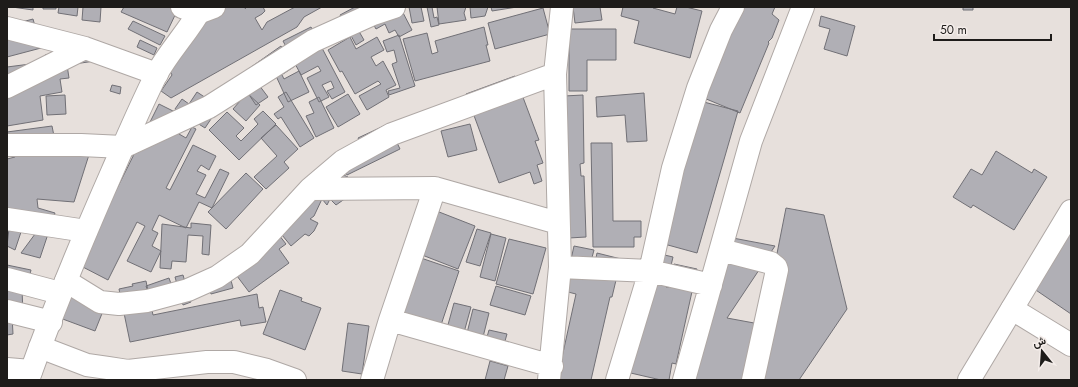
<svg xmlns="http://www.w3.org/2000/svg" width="1078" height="387" viewBox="0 0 1078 387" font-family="Jost,Vazirmatn,sans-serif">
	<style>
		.building { fill: #b0afb5; stroke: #717076 }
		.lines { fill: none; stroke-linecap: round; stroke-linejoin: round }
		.minor-casing { stroke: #afa8a5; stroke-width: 24 }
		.major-casing { stroke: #afa8a5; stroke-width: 24 }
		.minor { stroke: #fff; stroke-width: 22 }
		.major { stroke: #fff; stroke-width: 22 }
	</style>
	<rect width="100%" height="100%" fill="#e7e0dc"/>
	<path class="building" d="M12,7h21v3z
		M43,7h13v2h-13z
		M59,7h19l-1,9 -19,-3z
		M83,7h18l-1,15 -18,-2z
		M124,7h45l8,4 -10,21 -46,-20z
		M216,7h30l-1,2 2,-2h16l2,4 -3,3 -7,4 7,12 5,-8 28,-15h27l-18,10 -7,10 -126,71 -10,-7 11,-16 -2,-4z
		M355,7h45l12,23 -13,7 -4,-7 -6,3 -4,-9 -9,5 -5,-9 -14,8 7,12 -8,5 -16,-30z
		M409,7h12l3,14 -12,2z
		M427,7h5l2,11 3,-1 2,8 -8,2z
		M437,7h29l-2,6 2,7 -27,4z
		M470,7h18l-3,9 -14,2z
		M491,7h26l-25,4z
		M573,7h27l2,13 -27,3z
		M623,7h37l-7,1 22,6 2,-7h9l16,4 -12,47 -56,-15 5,-22 -18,-5z
		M738,7h37l-3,7 7,6 -7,18 -4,4 1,1 -29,70 -41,-17z
		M963,7h10v3h-10z
		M543,8l7,26 -55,15 -7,-26z
		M821,16l34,10 -8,30 -23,-7 6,-20 -11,-3z
		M33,19l8,29 -34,9v-31z
		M133,21l32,15 -5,9 -32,-16z
		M311,27l34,65 -13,7 -5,-8 7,-3 -3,-7 -9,4 7,12 -10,5 -12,-24 14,-7 -3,-5 -17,9 -18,-34z
		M484,27l4,18h-2l4,16 -75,20 -12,-42 24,-6 5,21 6,-2 -3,-11z
		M569,29h47v31h-29v31h-18z
		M399,35l16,51 -26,9 -1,-4 12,-3 -8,-24 5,-2 -3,-12 -7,2 -4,-11z
		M350,37l6,12 21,-12 7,13 -13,7 5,9 7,-5 13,24 -10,5 3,7 -22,13 -8,-14 22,-12 -3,-3 -23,13 -13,-23 -2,1 -12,-22z
		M140,40l17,8 -3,7 -17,-8z
		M281,46l14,20 -12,8 -6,-8 -21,15 12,16 -12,8 -19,-28z
		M61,53l34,8 -28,4 2,13 -9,1 2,13 -22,4 3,24 -36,6v-59l39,-5 -1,-7z
		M299,71l10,21 -21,10 -12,-26 5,-3 3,6z
		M515,76l24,64 -4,1 8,22 -6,2 5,16 -8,3 -4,-12 -31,11 -33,-89z
		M112,85l9,2 -1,7 -10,-3z
		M197,92l15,10 5,8 -12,18 -30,-19 7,-10 7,5z
		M286,92l28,46 -14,9 -19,-30 -3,2 -4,-5 10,-7 -6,-10z
		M247,93l13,12 -14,16 -13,-12z
		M644,93l3,48 -20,1 -2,-27 -28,2 -1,-20z
		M348,94l12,20 -22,13 -12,-20z
		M65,95l1,19 -19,1 -1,-19z
		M583,95l1,68 -4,1 1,12h3l2,61 -17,1 -5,-142z
		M319,97l15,31 -18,9 -10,-21 8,-3 -5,-11z
		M700,101l38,10 -41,142 -40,-11z
		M159,104l28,14 -8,16 7,4 6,-11 4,2 -30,59 4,2 23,-45 23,11 -7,14 -8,-5 -4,6 9,4 -10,19 9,4 15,-29 9,4 -17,35 -13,-6 -13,26 -27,-13 -7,15 6,3 -6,13 9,5 -10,21 -24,-11 18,-35 -8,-4 -29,58 -29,-15z
		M263,111l13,13 -37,36 -30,-30 18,-18 17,16 -8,8 5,5 17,-17 -4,-5z
		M388,124l12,25 -53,26 -11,-22 24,-11 -2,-4z
		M470,124l7,26 -29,7 -7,-26z
		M276,125l22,24 -14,13 5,6 -23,21 -12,-12 23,-21 -16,-18z
		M52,126l3,15 39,-2 -20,63 -37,-3 1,9 17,5 -15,45 -19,-5 17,-23 -15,-4 -8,24 -8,-4 4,-35h-4v-52l8,-2 -8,-17v-8z
		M591,143h21l1,78h28v16h-7v10h-41z
		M996,151l36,22 2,-4 13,8 -33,53 -41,-25 -2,3 -18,-11 18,-28 11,6z
		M337,172l11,5 -4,6 2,15 -10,7 -6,-6 -3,6 -5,-6 -8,17 -4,3 8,4 -4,8 -5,5 -4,-2 -14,12 -18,-22z
		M246,173l17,16 -37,40 -18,-17z
		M786,208l38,7 23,94 -48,71h-110l28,-145 58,11 -48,72 27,5v47z
		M434,210l41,16 -17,43 -41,-16z
		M1071,222v92l-44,-30z
		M191,223l20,2 -2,30 -7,-1 1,-18 -15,-1 -2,27 -14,-1 -1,8 -11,-1 2,-44 29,4z
		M272,226l14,18 -7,5 10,14 -40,29 -24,-32z
		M477,229l14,4 -11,33 -14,-4z
		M491,234l15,4 -11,43 -15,-4z
		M509,239l37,9 -13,46 -37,-10z
		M574,246l20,4 -4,15 5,-2 2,-10 24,6 -9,38h-2l-19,83h-34l19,-86 -12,-3z
		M648,251l25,6 -7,30h3l5,-23 23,5 -21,95 -4,-1 -3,17h-8l-39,-9z
		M418,257l41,14 -19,57 -42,-14z
		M7,265l24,5 -2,8 -22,4z
		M228,269l5,19 -22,6 -6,-19z
		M183,275l8,27 -8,3 -8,-28z
		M169,278l7,20 -23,8 -7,-20z
		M75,280l32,21 -12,30 -35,-13z
		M146,281l7,34 104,-21 2,14 4,-1 3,15 -25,4 -1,-6 -110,22 -11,-53 14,-3 -1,-2z
		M496,286l35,10 -6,19 -35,-10z
		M22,288l1,28h-11l1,18 -6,1v-46z
		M280,290l22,8 -1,3 20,7 -16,42 -42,-16z
		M454,303l17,4 -8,29 -17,-4z
		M473,309l16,4 -7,28 -16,-4z
		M348,323l21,3 -7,48 -20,-3z
		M489,330l18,4 -4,14 -18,-4z
		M490,361l18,5 -4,14h-19z"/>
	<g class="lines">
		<g class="minor-casing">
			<path id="minor" d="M182,7l16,6 16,-6
				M7,28l78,20 72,26
				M7,87l78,-39
				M7,145h74l42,2 86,-40 104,-66 60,-27 21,-7
				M310,189l125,-1 123,35
				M7,219l79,12
				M721,250l50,13 5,4 1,3 -24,110
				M560,267l90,4 61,14
				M7,279l53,14
				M66,281l34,21 19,2 28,-3 41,-11 29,-13 33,-23 60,-65 33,-28 49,-27 163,-60
				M1012,309l59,36
				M7,311l44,11
				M390,320l162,46
				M40,347l47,18 21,3 20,3 79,-9h27l33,8 28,10
				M7,369l24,2
				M372,380l18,-60 45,-132
				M549,380l11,-113 -5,-193 7,-67
				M617,380l33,-109 23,-103 25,-80 23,-58 12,-23
				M684,380l67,-239 52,-134"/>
		</g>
		<g class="major-casing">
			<path id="major" d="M28,380c25,-70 54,-140 84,-208 14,-32 28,-65 44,-97 13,-24 33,-44 46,-68
				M969,380l102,-169"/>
		</g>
		<use href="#minor" class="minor"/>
		<use href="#major" class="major"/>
	</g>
	<rect width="1078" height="387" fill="none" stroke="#1e1c1a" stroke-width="16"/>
	<g transform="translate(1042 351) rotate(343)" stroke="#f4edea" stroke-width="3" paint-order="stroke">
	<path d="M0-3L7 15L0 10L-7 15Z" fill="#1e1c1a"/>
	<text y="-6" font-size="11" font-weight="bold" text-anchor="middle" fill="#1e1c1a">ش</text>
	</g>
	<path d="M934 34v6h117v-6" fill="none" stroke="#1e1c1a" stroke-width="2"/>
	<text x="940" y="34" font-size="12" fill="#1e1c1a" stroke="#f4edea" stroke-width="3" paint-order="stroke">50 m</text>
</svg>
